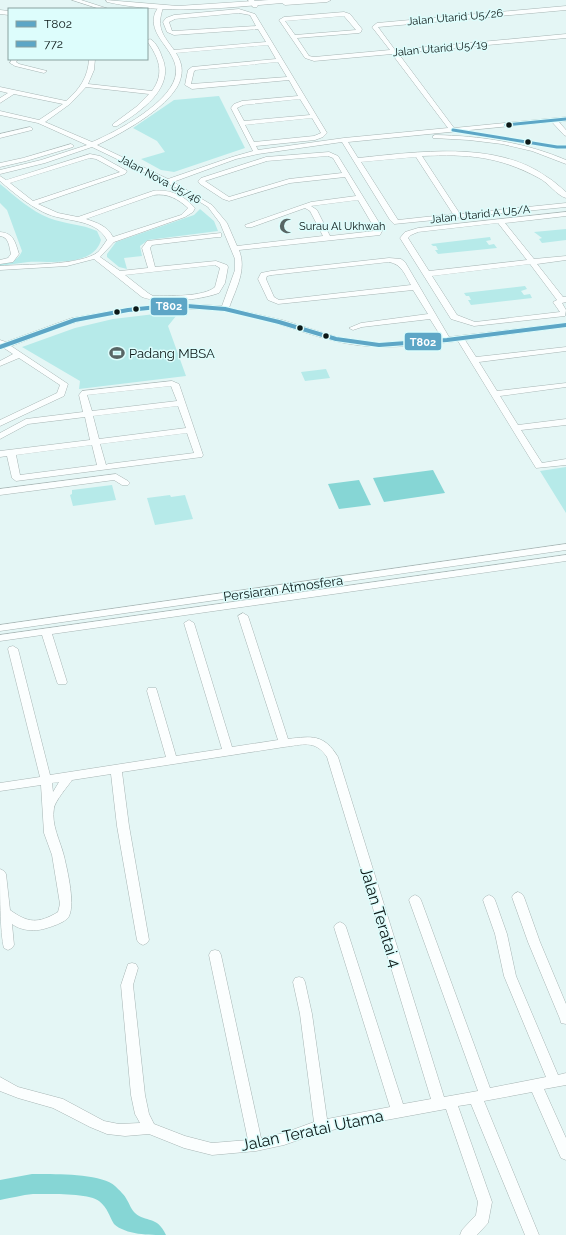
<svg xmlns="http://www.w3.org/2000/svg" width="566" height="1235" viewBox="0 0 566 1235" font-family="Raleway,sans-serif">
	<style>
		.green { fill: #b6eae9 }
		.water { fill: #86d6d5 }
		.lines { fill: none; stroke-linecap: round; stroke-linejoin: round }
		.river { fill: #86d6d5; fill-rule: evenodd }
		.minor-casing { stroke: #a7b5b4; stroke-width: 1 }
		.major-casing { stroke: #a7b5b4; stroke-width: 1 }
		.minor { fill: #fbfefe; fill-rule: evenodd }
		.major { fill: #fbfefe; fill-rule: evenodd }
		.bus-1-casing { stroke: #ddfdfc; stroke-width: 6 }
		.bus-2-casing { stroke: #ddfdfc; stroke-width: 5 }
		.bus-1 { stroke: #5da6c6; stroke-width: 4 }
		.bus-2 { stroke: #5da6c6; stroke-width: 3 }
		.bus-dot { fill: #0c1817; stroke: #ddfdfc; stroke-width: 1.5 }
		.labels { text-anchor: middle; stroke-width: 3; stroke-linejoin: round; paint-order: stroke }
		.far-street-label { font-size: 11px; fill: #0c1817; stroke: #ddfdfc }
		.far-poi-label { font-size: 11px; fill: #0c1817; stroke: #ddfdfc; text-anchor: start }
		.poi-label { font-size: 13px; fill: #0c1817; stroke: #ddfdfc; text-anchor: start }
		.street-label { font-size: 13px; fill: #0c1817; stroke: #ddfdfc }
		.near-street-label { font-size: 16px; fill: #0c1817; stroke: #ddfdfc }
		.line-badge { stroke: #ddfdfc; stroke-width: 1.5 }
		.badge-label { font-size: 11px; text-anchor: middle; font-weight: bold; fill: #fff }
	</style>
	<rect width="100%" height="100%" fill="#e4f6f5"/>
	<path class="green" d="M219,96l26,52 -71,24 -13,-2 -20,-11 24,-7 -8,-11 -24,-13 41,-28z
		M0,184c15,12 31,27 49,34 15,6 33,6 48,13l4,9c-7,27 -52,21 -73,22 -10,1 -19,3 -28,4v-2c10,-2 18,-3 22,-13l-15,-41 -7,-7z
		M200,209l14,12 4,10 -70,9 -8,6 2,10 -18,2 3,11 -8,-2 -12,-10v-3l9,-12 78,-27z
		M566,229v11l-24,3 -3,-4 3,-1 -8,-6z
		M490,237l1,3 -5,1 3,4 5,-1 3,4 -59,6 -3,-4h3l-2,-4h-3l-2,-2z
		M525,286l2,3 -6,2 3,4 6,-1 2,4 -61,7 -3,-5h3l-2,-4h-3l-2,-3z
		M180,311l-12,15 18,50 -107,13 1,-8 -58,-34 53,-19 38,-9z
		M326,369l4,9 -25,3 -4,-9z
		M566,467v46l-26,-42z
		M112,485l4,15 -43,6 -3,-11 2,-1v-4z
		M170,495l1,2 14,-2 8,24 -38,6 -8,-27z"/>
	<path class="water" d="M433,470l12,23 -61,9 -11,-24z
		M359,480l12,25 -32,4 -11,-25z"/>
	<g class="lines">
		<path class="river" d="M32,1174c19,0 70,-1 83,12 4,4 10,9 12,14 3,5 4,9 8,13 11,10 22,2 31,22 -17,0 -40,0 -52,-11 -5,-8 -6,-16 -15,-23 -9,-8 -52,-7 -66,-7 -11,1 -22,4 -33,6v-20z"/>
		<g class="minor-casing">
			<path id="minor" d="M72,0h9l28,9h-9z
				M248,0h6l4,6 -1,1h-4z
				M160,6l3,2c-7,20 0,27 11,42l92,-8 -8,-13 -84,6 -7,-3 -4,-10 3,-4 8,-3 65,-6 16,5 72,119 -4,4 -8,3 -59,6 2,4 86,-12 104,-10 -56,-74 -78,7 -9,-3 -26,-38 5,-3 60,-5 6,2 12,15 -1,3 -2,1 -62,5 12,18 5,1 76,-7 -18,-23 5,-4 189,-17v4l-188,17 17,23 171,-16v4l-168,15 56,75 112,-11v4l-7,1 7,8v6l-2,-1 -12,-13 -204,20 10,16c59,-6 138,-18 189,19 7,4 13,10 19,15v6c-10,-3 -17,-15 -27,-20 -41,-22 -71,-24 -117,-22l38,58 106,-11v4l-172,17 -4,-4 -48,-78 -84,12 -22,5 -63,23 39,23 15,18 10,23 86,-10 -13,-25 -5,-3 -53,19h-6l-1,-2 66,-23 45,-6 -11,-19 -55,6 -61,18 -6,-2 -23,-15 -2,-3 3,-3 65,-21 63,-5 9,4 45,73 -3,6 -141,15c8,20 -3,38 -10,58l53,12 55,17 42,6 63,-5 -12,-19 -68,8 -9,3 -4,-2 12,-5 67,-9 -15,-24 -135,14 -10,-4 -10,-21 3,-6 10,-2 118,-13 12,1 4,3 44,75 117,-14v4l-101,13 11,17 90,-10v4l-87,11 18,29 69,-8v4l-66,9 18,29 48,-6v6l-45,5 21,33 24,-4v6l-30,3 -78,-127c-41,5 -82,10 -123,0 -37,-9 -73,-25 -111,-30 -47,-5 -102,-2 -147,11 -23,6 -44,16 -66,24l57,38 -4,12 -64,30v-6l57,-27 3,-8 -41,-27 -19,8v-5l13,-7 -9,-6 -4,1v-9l6,2 66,-24 56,-10 59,-4 35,2 13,-36v-11l-15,-36 -12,-16 -29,-18 -87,-42 -47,16 -45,11v-4l41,-10 46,-15 -49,-22 -38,-8v-4l39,9 24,-16 -49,-10 -14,9v-5l8,-5 -8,-2v-4l66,14c14,-12 22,-24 23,-42h6l-1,11 -6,14 64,7c13,-18 7,-33 -5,-50l3,-2c6,3 10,12 12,18 14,31 -22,55 -45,69h-4v-2l23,-17 13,-13 -63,-7 -16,17 -25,18 47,20c24,-10 83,-41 84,-70 1,-22 -29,-36 -21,-59 2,-3 2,-5 5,-7zM239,13l11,2 6,11 -82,5h-2l-3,-9 6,-3zM344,16l12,14 -61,5 -10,-14zM268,45l8,14 -84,8 -4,3 -3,15 7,4 97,-9 9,16 -56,5 -8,3 -3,4 22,43 -21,6 -64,22 -71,-34c24,-11 79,-41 84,-68 2,-9 0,-16 -5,-24zM278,62l9,15 -96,7 3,-13 2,-1zM300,99l10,16 -66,6 -7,-13 6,-3zM312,118l9,15 -7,3 -60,6 -9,-17zM328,156l5,2 9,15 -53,6 -60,18 -24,-16 62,-20zM416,157l37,57 -55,6 -37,-58zM358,200l17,29 -1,2 -44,5 -13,-26 -6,-4zM389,262c13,2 16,13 22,23l-132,15 -5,-3 -8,-18 1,-3 5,-1z
				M0,10l9,1v4l-9,-1z
				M12,59h6l-2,3 3,2 28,7 -3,2 -29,-7 -5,-3z
				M30,127l2,1v2l-32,8v-4z
				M435,135c45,1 89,7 131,25v4l-34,-13 -30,-7 -33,-4 -36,-2v-2z
				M71,144l3,2 -1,1 -47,14 -26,6v-4l23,-5z
				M90,154l10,2 27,15 -2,3 -87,30 20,9 20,4 75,-26c17,-2 30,4 41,16l1,1 -2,4 -8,5 -71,25 -14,15 20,14 28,-3 -6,-20 5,-7 74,-8v4h-3l-66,8 -2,3 5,19 61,-6 11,4 1,2 -3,16 -6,10c-19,7 -58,11 -77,4l-48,-38 -27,7 -67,4v-4c23,-2 81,0 98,-14 3,-3 6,-8 9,-12 -12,-23 -43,-17 -64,-28 -16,-8 -29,-19 -43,-31v-5l6,4zM90,158l6,1 24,13 -87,29 -23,-18zM154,195c14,-2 24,4 34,13l-7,7 -68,22c-6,-11 -15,-14 -27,-18zM215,265l5,3 -5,19c-11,10 -47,9 -62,9l-5,-3 -23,-18z
				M566,212v4l-61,7 29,36 32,-3v4l-29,4 26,33h3v5l-4,1 4,7 -1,6 -91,10 -23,-7 -51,-81 5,-6 13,-4zM498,223l29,37 -98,11 -21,-33 3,-3 7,-3zM530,264l27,36 -4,2 7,10 -85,10 -18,-7 -25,-39z
				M0,232c14,1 15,10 19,22l-6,8 -13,2v-4l8,-2 3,-4c-2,-8 -2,-17 -11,-18z
				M172,381l7,3 24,71 -1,2 -186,24 -4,-3 -5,-22 -7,1v-6l90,-11 -5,-23 -57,7 -28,15v-6l26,-14 57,-7 -4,-17 3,-4zM171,386l6,15 -85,10 -5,-16zM178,406l8,22 -87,11 -6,-23zM187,433l7,20 -86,11 -2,1 -6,-21zM92,445l5,20 -77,10 -4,-20z
				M116,474l12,7 2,2 -2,2h-6l-8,-5 -114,15v-6z
				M566,544v6l-566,81v-6z
				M566,555v6l-514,73 15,48 -1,2h-8l-1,-2 -15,-47 -42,6v-6z
				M243,613l5,3 40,123c24,-3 36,-5 50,18l106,340 34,-6 -69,-191 2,-3 4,-2 4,2 2,3 69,188 56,-11 -42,-101 -9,-42 -12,-34 2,-3 4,-2 4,2 2,3 12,34 9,42 42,99 8,-2v12l-22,4 22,49v22l-5,-2 -29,-66 -48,9 55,134h-14l-54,-131 -13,2 34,96 -4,21 -11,12h-17l2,-5 14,-15 2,-13 -32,-93 -125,23 -37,13 -28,6 -44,4 -28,-7 -35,-14 -24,2 -18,-2 -17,-7 -37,-19 -35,-10 -18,-7v-14l18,10 45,12 41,22 15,3 21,-1 -5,-9 -4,-19 -10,-110 7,-21 4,-1 4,1 2,4 -5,17 12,110 4,19 5,10 31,12 27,7 36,-3 -39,-185 2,-4 4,-1 4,1 2,4 40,183 23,-5 30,-11 -14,-108 -7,-32 2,-4 4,-1 4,1 2,4 7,32 15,105 63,-12 -56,-180 2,-3 4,-2 4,2 2,3 57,177 28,-5 -104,-342c-12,-18 -25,-12 -43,-10l-162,25 7,54 20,114 -2,3 -4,2 -4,-2 -2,-3 -20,-114 -6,-52 -39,6c-4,6 -17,21 -18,28 -3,17 6,32 10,48 3,13 13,53 3,63 -5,4 -13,7 -20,9 -11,4 -26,3 -35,-4l2,21 -2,3 -4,2 -4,-2c-4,-14 -4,-60 -4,-79l4,2 2,3 4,36c18,13 28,14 48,2l2,-8 -8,-49 -8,-22 -3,-48 -41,6v-8l40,-6 -32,-128 1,-2 4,-1 5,3 32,126 116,-18 -19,-66 1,-3h8l1,3 19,65 46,-7 -38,-126 5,-3 5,3 38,124 46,-7 -40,-124zM59,782l-6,10 -1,-9z
				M518,892l4,2 2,3 16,45 26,62v20l-5,-1 -1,-4 -32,-77 -16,-45 2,-3z"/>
		</g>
		<g class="major-casing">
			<path id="major" d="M106,0l72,6 91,-6h62l-4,2 -42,3 -3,-2c-59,5 -117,12 -175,-1z"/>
		</g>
		<use href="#minor" class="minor"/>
		<use href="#major" class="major"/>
		<g class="bus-1-casing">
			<path id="bus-1" d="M0,347l75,-27 53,-10 30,-3 29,-1 38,3 54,13 57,17 43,6 68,-5 119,-15"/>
		</g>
		<g class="bus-2-casing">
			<path id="bus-2" d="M506,125l60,-6
				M453,130l104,17h9"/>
		</g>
		<use href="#bus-1" class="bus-1"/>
		<use href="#bus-2" class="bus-2"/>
	</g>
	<defs>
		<g id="mosque-bare" transform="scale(1.2)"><path d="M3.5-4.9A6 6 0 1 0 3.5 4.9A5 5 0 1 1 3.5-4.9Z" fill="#586665" stroke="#ddfdfc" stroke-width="2.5" paint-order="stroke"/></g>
		<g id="stadium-bare" transform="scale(1.2)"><path d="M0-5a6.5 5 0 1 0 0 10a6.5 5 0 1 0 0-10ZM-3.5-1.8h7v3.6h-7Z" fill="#586665" stroke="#ddfdfc" stroke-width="2.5" paint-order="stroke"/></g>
	</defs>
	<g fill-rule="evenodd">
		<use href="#mosque-bare" x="287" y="226"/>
		<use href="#stadium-bare" x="117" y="353"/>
	</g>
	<g class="bus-dot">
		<circle cx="509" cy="125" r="3.5"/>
		<circle cx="528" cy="142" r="3.5"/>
		<circle cx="136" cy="309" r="3.5"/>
		<circle cx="117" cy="312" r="3.5"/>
		<circle cx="300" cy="328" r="3.5"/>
		<circle cx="326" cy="336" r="3.5"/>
	</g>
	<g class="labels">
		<g class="far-street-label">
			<text transform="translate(455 17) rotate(-5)" y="4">Jalan Utarid U5/26</text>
			<text transform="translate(440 48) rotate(-5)" y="4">Jalan Utarid U5/19</text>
			<text transform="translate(160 179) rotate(28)" y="4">Jalan Nova U5/46</text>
			<text transform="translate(480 214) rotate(-6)" y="4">Jalan Utarid A U5/A</text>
		</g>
		<g class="far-poi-label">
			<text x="299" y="230">Surau Al Ukhwah</text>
		</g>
		<g class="poi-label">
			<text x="129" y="358">Padang MBSA</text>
		</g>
		<g class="street-label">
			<text transform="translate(283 588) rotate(-8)" y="5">Persiaran Atmosfera</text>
		</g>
		<g class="near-street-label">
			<text transform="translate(381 917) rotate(73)" y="6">Jalan Teratai 4</text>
			<text transform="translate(312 1130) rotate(-12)" y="6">Jalan Teratai Utama</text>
		</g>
	</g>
	<g class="line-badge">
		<rect x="150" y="297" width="38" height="19" rx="4" fill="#5da6c6"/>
		<rect x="404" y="332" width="38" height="19" rx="4" fill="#5da6c6"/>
	</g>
	<g class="badge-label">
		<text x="169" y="310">T802</text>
		<text x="423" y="346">T802</text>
	</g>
	<rect x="8" y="8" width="140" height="52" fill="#ddfdfc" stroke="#89a1a0"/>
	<rect x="16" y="21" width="20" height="6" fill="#5da6c6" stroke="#89a1a0"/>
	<text x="44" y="28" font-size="12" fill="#0c1817">T802</text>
	<rect x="16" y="41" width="20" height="6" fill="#5da6c6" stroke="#89a1a0"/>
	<text x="44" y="48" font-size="12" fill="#0c1817">772</text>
</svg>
